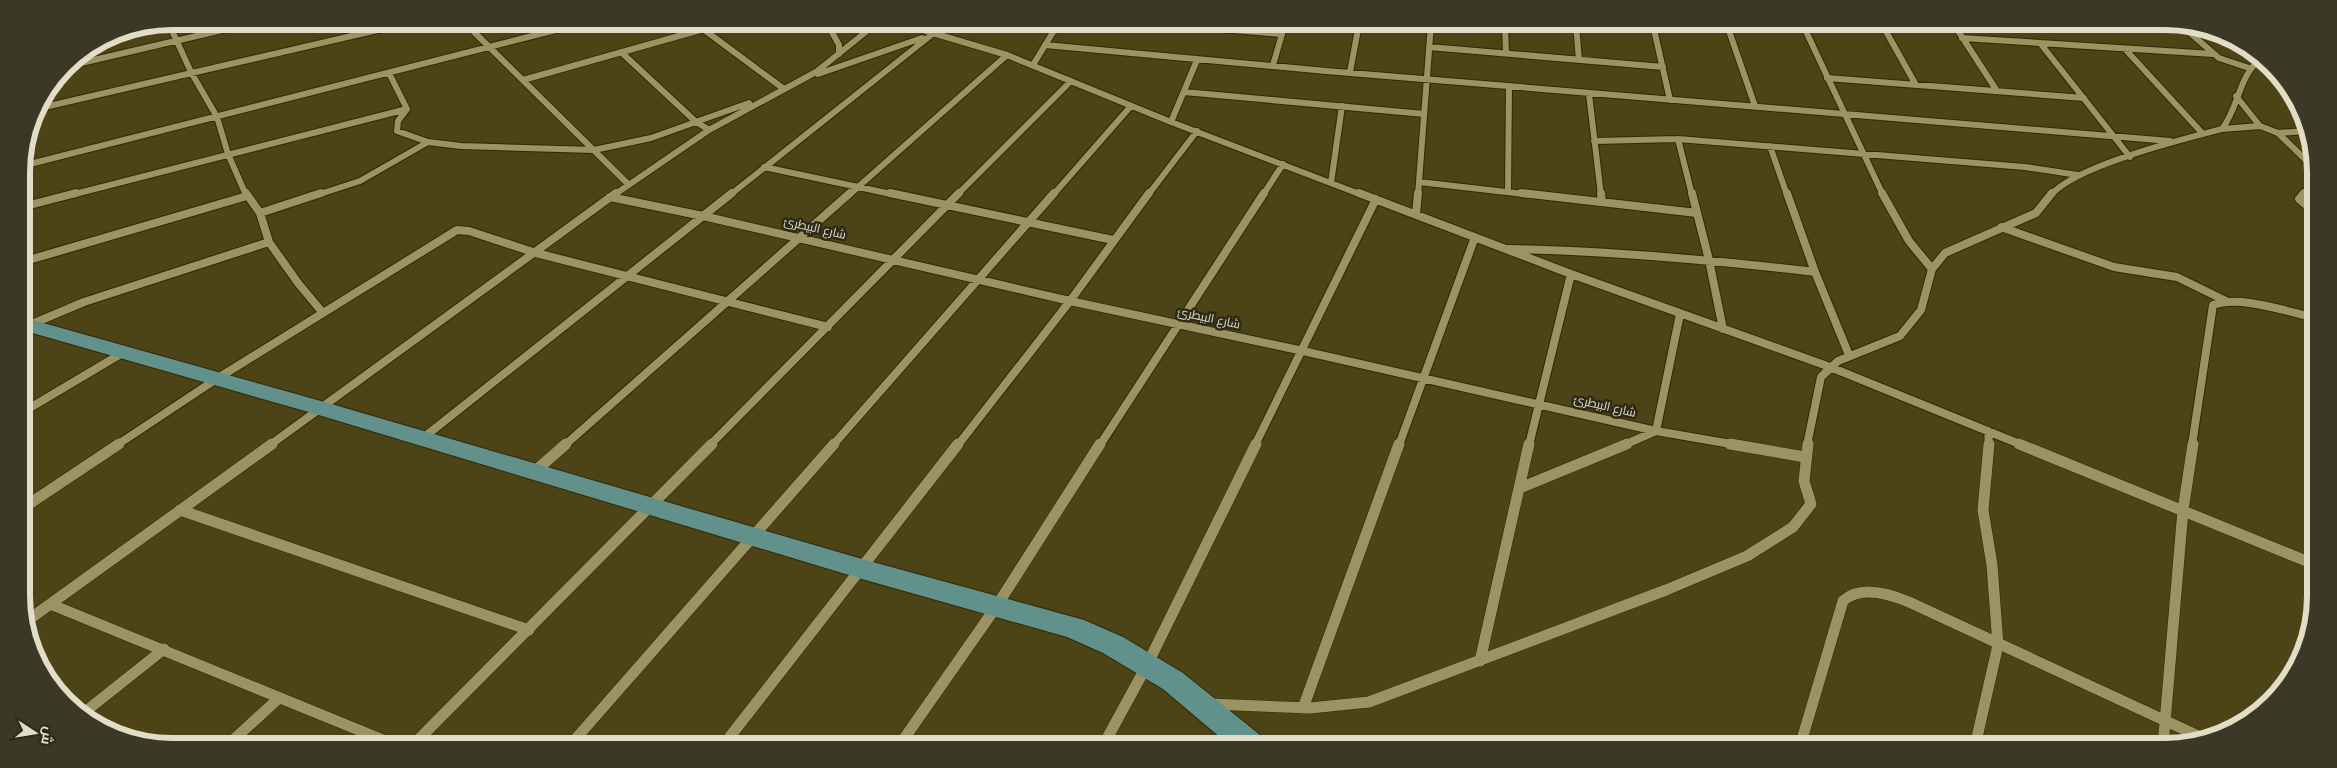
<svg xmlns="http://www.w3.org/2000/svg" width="2337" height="768" viewBox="0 0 2337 768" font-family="Helvetica,Cairo,sans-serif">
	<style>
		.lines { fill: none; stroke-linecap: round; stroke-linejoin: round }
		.minor-far2-casing { stroke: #302a06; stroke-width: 8 }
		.minor-far1-casing { stroke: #302a06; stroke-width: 10 }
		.minor-casing { stroke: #302a06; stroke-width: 12 }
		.major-casing { stroke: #302a06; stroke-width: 2 }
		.minor-far2 { stroke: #9c9364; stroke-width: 6 }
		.minor-far1 { stroke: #9c9364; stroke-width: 8 }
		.minor { stroke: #9c9364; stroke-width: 11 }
		.major { fill: #62918c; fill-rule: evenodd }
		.labels { text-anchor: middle; stroke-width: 5; stroke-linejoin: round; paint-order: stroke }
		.street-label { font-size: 12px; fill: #e2dec6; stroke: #2d2a17 }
		.rim { fill: none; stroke: #e2dec6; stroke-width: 6 }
	</style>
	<rect width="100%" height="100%" fill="#4c4316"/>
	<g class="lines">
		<g class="minor-far2-casing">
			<path id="minor-far2" d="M168,22l23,50 26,45 11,37 18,41
				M464,22l164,162
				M695,23l89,66
				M827,23l12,22v9
				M899,23l108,32 164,67 191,73
				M1163,24l119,10
				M1505,25l1,28
				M1576,25l3,35
				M1653,25l17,75
				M1727,25l28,81
				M1779,25l24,2
				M1803,25l80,170
				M1883,26l33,59
				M1955,26l42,65
				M2182,26l37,32 30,10
				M1962,38l251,16
				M2040,43l90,114
				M1045,45l281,26 844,70
				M1429,47l234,20
				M2125,49l78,85
				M621,52l74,69 14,9
				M1033,65l25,-41
				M1273,65l12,-41
				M64,67l197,-46
				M1350,72l9,-48
				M389,73l18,36 -9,12 -1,10 31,11 33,4 133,4 57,-12 98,-35
				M818,74l104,-36
				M1827,78l257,20
				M523,80l202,-57
				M1184,92l240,22
				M1589,94l12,101
				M2236,96l24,30
				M36,109l376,-87
				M1171,122l26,-62
				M2222,129l38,-3 18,7 29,-2
				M2278,133l35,34
				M1678,139l14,56
				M1594,141l84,-2 347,28 53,8
				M1770,146l17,49
				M22,166l565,-144
				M764,167l132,28
				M1419,182l113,13
				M1331,183l11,-77
				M1508,192l1,-105
				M71,195l336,-86
				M317,195l43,-14 68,-39
				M614,195l95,-65 107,-58 61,-49
				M730,195l205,-163
				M849,195l158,-140
				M957,195l114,-114
				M1053,195l78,-89
				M1148,195l49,-64
				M1263,195l20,-31
				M1418,195l13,-171
				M2051,195c24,-29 132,-56 171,-66 18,-24 15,-50 39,-71
				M2303,195l10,-13"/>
		</g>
		<g class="minor-far1-casing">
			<path id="minor-far1" d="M246,193l14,20 9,29 29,41 25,30
				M890,193l223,47
				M1359,193l212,81 259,93 192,78
				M1521,193l176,20
				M1601,193l1,9
				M1692,193l17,67 14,69
				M1787,193l28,79 34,83
				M1882,193l27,48 23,28
				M2304,193l-5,6 14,12
				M610,197l93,19 367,85 233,50 353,80 81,14
				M22,207l54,-14
				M260,213l61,-20
				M1416,214l2,-21
				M2001,227l113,40 63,10 49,24
				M1509,249c103,2 204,11 306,23
				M22,262l225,-66
				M27,326l57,-24 185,-60
				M23,412l101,-60
				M1988,431l1,14
				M423,438l309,-245
				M117,445l101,-67 239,-148 12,1 67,22 292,74
				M270,445l346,-252
				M565,445l285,-252
				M710,445l249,-252
				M833,445l221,-252
				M958,445l112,-144 79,-108
				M1100,445l164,-252
				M1255,445l121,-246
				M1399,445l76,-208
				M1529,445l42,-171
				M1624,445l32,-14 24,-117
				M1807,445l14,-68 17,-16 62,-25 21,-26 11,-41 13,-16 91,-40 16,-20
				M2192,445l21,-140c26,-10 72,6 99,12"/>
		</g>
		<g class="minor-casing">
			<path id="minor" d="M1730,444l75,13
				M2019,444l292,119
				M533,473l33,-29
				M1520,488l107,-44
				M23,508l96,-64
				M180,510l349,120
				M50,604l338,138
				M24,623l248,-179
				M1480,661l49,-217
				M1211,704l99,4 59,-6 297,-112 81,-34 46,-29 18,-23 -7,-23 4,-37
				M1303,708l96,-264
				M81,715l83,-66
				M231,742l48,-44
				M416,742l296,-298
				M572,743l262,-299
				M725,743l233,-299
				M901,743l95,-136 104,-163
				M1104,744l43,-79 109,-221
				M1800,746l43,-145c17,-16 47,-7 66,1l298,138
				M1975,746l23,-101 -6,-80 -9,-55 6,-66
				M2163,746l20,-236 10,-66"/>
		</g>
		<g class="major-casing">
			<path id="major" d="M22,317l306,86 534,156 222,61 39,17 60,36 77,62 4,9h-36l-65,-55 -60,-36 -36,-16 -205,-58 -550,-166 -290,-83z"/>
		</g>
		<use href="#minor-far2" class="minor-far2"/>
		<use href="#minor-far1" class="minor-far1"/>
		<use href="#minor" class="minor"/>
		<use href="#major" class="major"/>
	</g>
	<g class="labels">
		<g class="street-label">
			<text transform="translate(815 228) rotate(13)" y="4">شارع البيطرئ</text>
			<text transform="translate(1209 318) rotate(12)" y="4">شارع البيطرئ</text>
			<text transform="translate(1605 406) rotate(13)" y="4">شارع البيطرئ</text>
		</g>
	</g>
	<path d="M0 0H2337V768H0ZM172 30H2165A142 142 0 0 1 2307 172V596A142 142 0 0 1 2165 738H172A142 142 0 0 1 30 596V172A142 142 0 0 1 172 30Z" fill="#3b3825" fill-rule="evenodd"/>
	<path class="rim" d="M172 30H2165A142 142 0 0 1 2307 172V596A142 142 0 0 1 2165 738H172A142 142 0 0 1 30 596V172A142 142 0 0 1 172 30Z"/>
	<g transform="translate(35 733) rotate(102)" stroke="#2d2a17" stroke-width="4" paint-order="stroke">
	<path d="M0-4L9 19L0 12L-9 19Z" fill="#e2dec6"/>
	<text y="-8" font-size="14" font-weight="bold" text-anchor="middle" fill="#e2dec6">ش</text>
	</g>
</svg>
